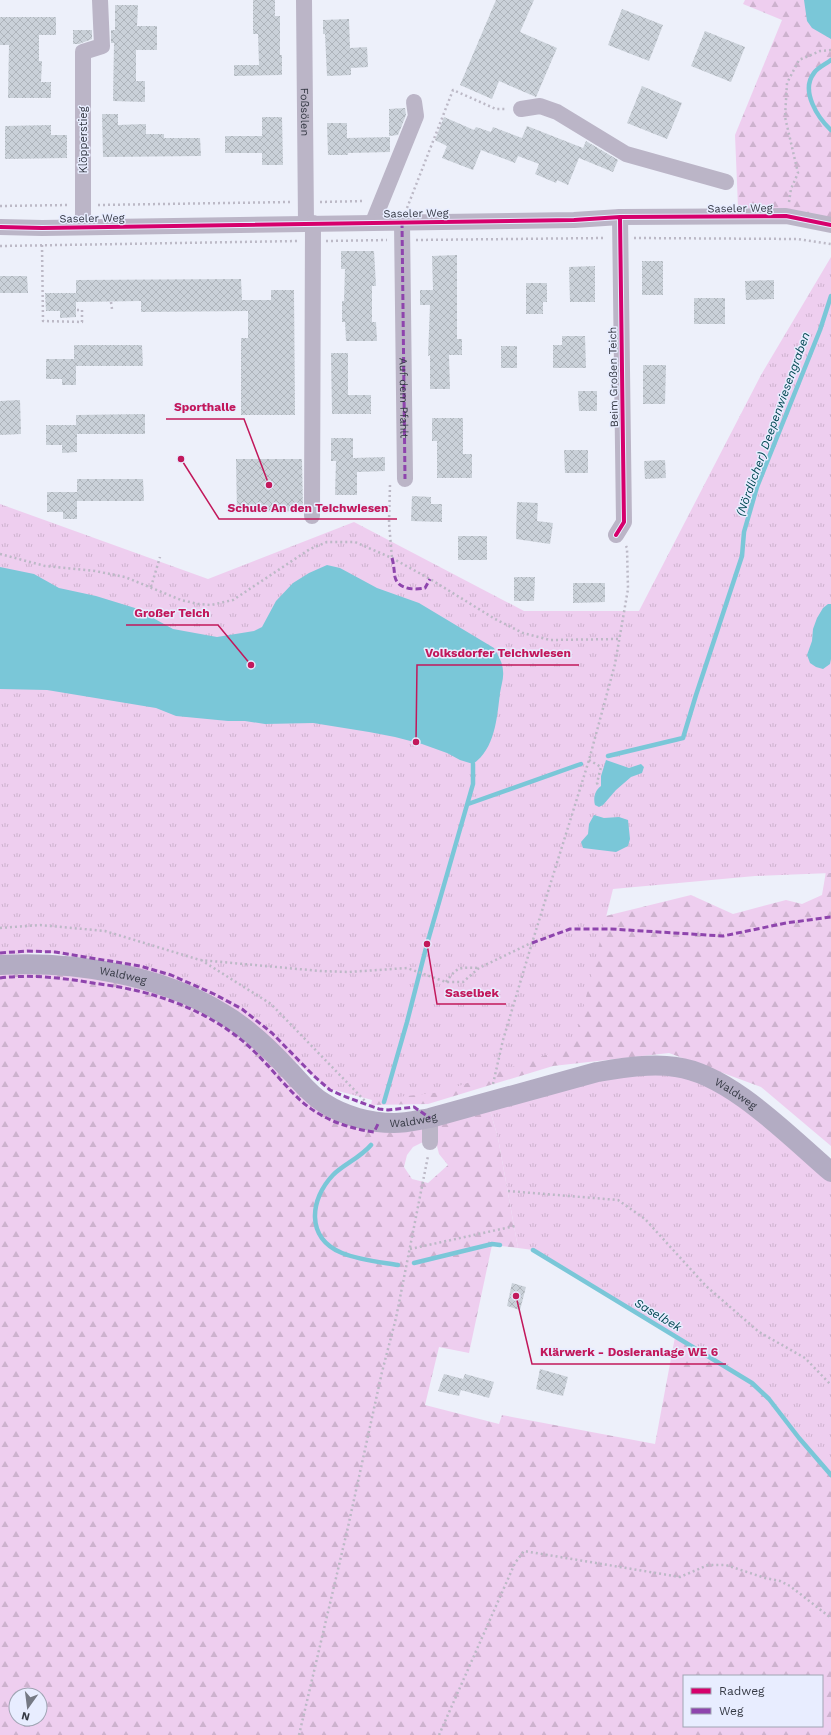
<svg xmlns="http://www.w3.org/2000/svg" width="831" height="1735" viewBox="0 0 831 1735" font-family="'Work Sans',sans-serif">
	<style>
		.forest { fill: url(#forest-firs); fill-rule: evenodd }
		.park { fill: url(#park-tufts) }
		.water { fill: #7ac7d8 }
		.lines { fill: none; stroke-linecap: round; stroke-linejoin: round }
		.stream { stroke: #7ac7d8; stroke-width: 4.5 }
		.building { fill: url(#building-cross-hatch) }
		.path { stroke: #bcb9c6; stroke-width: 2.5; stroke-dasharray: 2 3; stroke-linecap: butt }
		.minor { stroke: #bbb5c7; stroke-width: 16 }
		.major { stroke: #b3acc3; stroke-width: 20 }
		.quiet { stroke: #8e44ad; stroke-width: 3; stroke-dasharray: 6 3; stroke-linecap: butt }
		.cycleway-casing { stroke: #e8edff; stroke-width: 6 }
		.cycleway { stroke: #d6006c; stroke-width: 4 }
		.labels { text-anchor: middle; stroke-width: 3; stroke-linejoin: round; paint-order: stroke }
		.street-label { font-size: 11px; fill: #353944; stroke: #e8edff }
		.water-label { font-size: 12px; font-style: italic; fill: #024752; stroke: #e8edff }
		.leader { fill: none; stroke: #c2185b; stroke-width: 1.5 }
		.callout-dot { fill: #c2185b; stroke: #e8edff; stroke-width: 1.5 }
		.callout-label { font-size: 12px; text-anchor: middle; font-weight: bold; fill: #c2185b; stroke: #e8edff; stroke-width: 3; stroke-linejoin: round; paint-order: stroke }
	</style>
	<defs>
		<pattern id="forest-firs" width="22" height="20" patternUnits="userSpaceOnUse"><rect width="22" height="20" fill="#eeceef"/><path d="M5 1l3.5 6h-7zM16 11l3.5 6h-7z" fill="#cdb2ce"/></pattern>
		<pattern id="park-tufts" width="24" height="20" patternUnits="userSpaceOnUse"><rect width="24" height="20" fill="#eeceef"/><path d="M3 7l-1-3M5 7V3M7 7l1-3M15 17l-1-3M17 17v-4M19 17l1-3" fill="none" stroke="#cdb2ce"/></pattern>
		<pattern id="building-cross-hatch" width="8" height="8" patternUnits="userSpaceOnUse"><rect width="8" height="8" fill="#cad1d9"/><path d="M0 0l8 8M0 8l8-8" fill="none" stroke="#aeb4bb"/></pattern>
	</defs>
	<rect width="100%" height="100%" fill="#edf0fa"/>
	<path class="forest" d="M745,0h86v219l-25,-6 -68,-6 -3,-72 47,-115 -39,-16z
		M831,842v304l-70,-59 -92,-34 -116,13 -125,38 -57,1 1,-5 197,-175 122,-30 42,19 53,-14 16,4 20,-9z
		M22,964l170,32 141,112 96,10 -6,24 -10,5 -6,8 -3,12 8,12 16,4 20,-18 -9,-11 -9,-36 58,-15 10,35 20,110 -26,-3 -23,108 -30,-6 -14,58 74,19 3,-9 153,29 20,-107 66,39 20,14 70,85v260h-831v-770zM684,1676h138v50h-138zM16,1695h24v24h-24z"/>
	<path class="park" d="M831,257v616l-76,3 -142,13 -39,156 -132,47 -70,8 -45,-12 -81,-68 -44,-30 -78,-26 -80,-12 -44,3v-451l208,75 146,-57 170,89h115l122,-236z
		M696,1071l135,101v303l-32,-37 -30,-39 -17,-16 -219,-133 -15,-2 -20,-110 -10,-35 109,-31z"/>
	<path class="water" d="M804,0h27v39l-19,-11 -5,-7z
		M327,565l13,3 37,20 42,15 75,45c4,7 9,15 9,23 1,7 -2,15 -3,22 -3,25 -5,56 -27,71l-13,-4 -13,-7 -25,-9 -27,-7 -26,-5 -56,-9 -48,1 -20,-3h-17l-52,-5 -20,-8 -109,-18 -47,-1v-122l34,7 25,14 37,8 39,12 38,21 44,8 37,-6 8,-4 14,-26 17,-18 16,-10z
		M828,604h3v55l-1,5 -7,5 -7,-2 -6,-4 -3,-8 5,-14 1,-12 4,-11 6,-10z
		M606,760l23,8 12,-4 3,3 -2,6 -11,4 -15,13 -13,15 -4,2 -4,-2c-2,-7 0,-15 6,-19v-10z
		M594,815l10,3 15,-1 9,3 2,19 -2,7 -12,6 -33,-4 -2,-6 7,-8 1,-10z"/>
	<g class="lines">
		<path class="stream" d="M831,60c-5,4 -14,8 -17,13 -14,18 4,45 17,57
			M608,756l75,-18 13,-43 46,-139 2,-24 13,-45 63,-157 11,-34
			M468,804l113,-40
			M384,1102l23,-80 20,-78 46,-160v-20
			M371,1145c-11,13 -27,19 -38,30 -23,24 -28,63 9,78 17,7 38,9 56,12
			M533,1250l219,133 17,16 30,39 32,37
			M414,1263l78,-19 8,1"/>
	</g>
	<path class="building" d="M253,0h22v16h5v39h2v20l-48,1v-11h25l-1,-31h-5z
		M496,0h38l-14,32 37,16 -21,49 -37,-16 -7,18 -32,-14z
		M115,5h23l-1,21h20v24h-21v31h9v21l-32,-1 1,-58h-3v-13h4z
		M622,9l41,16 -14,36 -41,-16z
		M0,17h56v18h-17v26h3l-1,21h10v16h-43l1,-53h-9z
		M349,19l1,29 17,-1 1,20 -17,1v7l-24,1 -2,-42h-2v-14z
		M73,30h19v9l-13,5h-6z
		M705,31l40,16 -14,35 -40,-16z
		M642,86l40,17 -15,36 -40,-16z
		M405,108l1,7 -8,20 -9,1v-27z
		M102,114h16v11l28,-1v10h18v4h36l1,18 -98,1z
		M262,117h20l1,48h-21v-12h-37v-17h37z
		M444,117l30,13 2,-3 15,5 2,-5 29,11 5,-12 56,22 -15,37 -11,-5 -1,3 -21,-9 4,-10 -21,-8 -3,7 -34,-13 -8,20 -31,-12 5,-12 -12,-6z
		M327,123h20v15l43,-1v15l-42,1v2h-20z
		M51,125v10h16v23l-62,1v-33z
		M586,141l32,19 -5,12 -34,-14z
		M341,251h33l2,35h-4v36h4l1,19h-31l-1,-19h-3v-21h2l1,-32h-4z
		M457,255v84h5v16h-13l1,34h-20v-34l-2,1 2,-51h-10v-15h13l-1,-34z
		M642,261h21v34h-21z
		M595,266v36h-25l-1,-35z
		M0,276h27l1,17h-28z
		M241,279l1,21h29v-10h23l1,125h-54v-77h7v-27l-107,1v-11l-65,1v-22z
		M774,280v19l-28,1 -1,-19z
		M526,283h21v19h-4v12h-17z
		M45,293h31v24l-16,1v-7h-14z
		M694,298h31v26h-31z
		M562,336h23l1,32h-33v-23h9z
		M74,345h68l1,21h-67v19h-14v-6h-16v-20h28z
		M501,346h16v22h-16z
		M331,353h17v42h23v19h-39z
		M643,365h23l-1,39h-22z
		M578,391h19v20h-18z
		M20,400l1,34 -21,1v-34z
		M145,414v20h-68v18l-15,1v-8h-16v-20h30v-10z
		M432,418h31v36h9v24h-35v-37h-5z
		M331,438h22v20l32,-1v14l-28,1v23h-22l1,-34h-5z
		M564,450h24v23h-23z
		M236,459h66l1,52 -66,1z
		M665,460l1,18 -21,1 -1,-18z
		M77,479h66l1,22h-67v18h-14v-7h-16v-20h30z
		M412,496l19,1v7h11v18l-31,-1z
		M517,502l21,1 -1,18 16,2 -3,21 -34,-5z
		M458,536h29v24h-29z
		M514,577h21l-1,24h-20z
		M573,583h32v19l-32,1z
		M512,1283l14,4 -6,23 -13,-4z
		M540,1369l28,8 -5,19 -27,-7z
		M444,1374l19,5 2,-5 29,8 -5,16 -28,-8 -2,6 -21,-5z"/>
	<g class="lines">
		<path class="path" d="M320,202l45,-1
			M789,202l2,-13 7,-16 -13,-56 2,-34 12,-23 21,-9 11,-1
			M98,205l193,-3
			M0,206l69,-1
			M407,208l46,-118 43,19h11
			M634,238l163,1 34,5
			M416,240l189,-2
			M326,241l61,-1
			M42,245l1,76 39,1v-12h-6
			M0,246l299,-5
			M111,302l1,7
			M390,485l-1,38 3,35
			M0,554l45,12 50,5 30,6 56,23 17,4 13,1 22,-5 77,-51 17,-7h28l37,16 38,21 65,40 28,14 27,7 69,-1
			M151,587l9,-30
			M589,760l12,7 -4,16 1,2
			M0,928l40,-3 65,6 95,29 120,11 29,1 58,-4 39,14h17l16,-14 52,-25
			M201,960l70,44 95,98
			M446,982c11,-15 13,-15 32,-14
			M493,1084l10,-44 29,-97 57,-183 26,-96 13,-75 -1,-41 -1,-2
			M508,1191l110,9 27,19 61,67 53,46 46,26 26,27
			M410,1249l105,-23
			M299,1735l49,-208 34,-155 14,-54 32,-162
			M439,1735l76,-172 9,-12 156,26 28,-12h18l39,13 15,3 10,5 41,32"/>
		<g class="minor">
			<path id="s1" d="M304,0l2,223"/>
			<path d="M521,109l19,-3 17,6 69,42 100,28"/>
			<path d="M373,222l43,-106 -2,-14"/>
			<path id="s2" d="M402,222l3,257"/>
			<path d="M0,227l42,1 532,-8 46,-3 166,-1 45,9"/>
			<path d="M83,227v-175l19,-6 -2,-46"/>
			<path d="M312,516l1,-293"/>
			<path d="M616,535l8,-13 -4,-305"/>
			<path d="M430,1118v24"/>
		</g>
		<path class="major" id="s3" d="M0,965c73,-4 159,9 222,48 26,15 47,35 67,57 11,11 21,25 35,33 20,13 46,20 70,20 12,0 24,-3 36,-5l167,-46c25,-4 53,-9 79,-5 54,7 114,70 155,105"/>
		<path class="quiet" d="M402,222l3,257
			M392,558c2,7 2,13 3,19 3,13 20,13 30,11l5,-9
			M532,943l38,-14h41l112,7 63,-13 45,-6
			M0,953l27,-2 28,1 85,14 31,9 43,19 28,15 30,24 42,43 16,14 16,7 33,12 9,1 26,-3 16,11
			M0,978c31,-4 63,0 93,5 12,2 24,3 36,6 39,8 78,24 110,49 23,18 40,42 61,62 21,19 47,28 74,32l5,-10"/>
		<g class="cycleway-casing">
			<path id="cycleway" d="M0,227l42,1 532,-8 46,-3 166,-1 45,9
				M616,535l8,-13 -4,-305"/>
		</g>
		<use href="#cycleway" class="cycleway"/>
	</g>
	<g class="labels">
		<g class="street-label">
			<text dy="4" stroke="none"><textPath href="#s1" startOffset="112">Foßsölen</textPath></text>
			<text transform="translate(83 140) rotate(-90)" y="4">Klöpperstieg</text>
			<text transform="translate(740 208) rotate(-1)" y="4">Saseler Weg</text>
			<text transform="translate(416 213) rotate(-1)" y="4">Saseler Weg</text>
			<text transform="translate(92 218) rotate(-1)" y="4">Saseler Weg</text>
			<text transform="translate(613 377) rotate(-91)" y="4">Beim Großen Teich</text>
			<text dy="4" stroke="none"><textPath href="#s2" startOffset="176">Auf dem Pfahlt</textPath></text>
			<text dy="4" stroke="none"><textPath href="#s3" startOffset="124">Waldweg</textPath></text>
			<text dy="4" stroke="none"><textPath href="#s3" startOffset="796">Waldweg</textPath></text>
			<text dy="4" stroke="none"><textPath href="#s3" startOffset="460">Waldweg</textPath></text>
		</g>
		<g class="water-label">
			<text transform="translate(773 424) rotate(-70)" y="4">(Nördlicher) Deepenwiesengraben</text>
			<text transform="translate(658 1315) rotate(31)" y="4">Saselbek</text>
		</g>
	</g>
	<path class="leader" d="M269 485L244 419H166M181 459L219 519H397M251 665L218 625H126M416 742L417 665H579M427 944L437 1004H506M516 1296L532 1364H726"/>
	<g class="callout-dot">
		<circle cx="269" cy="485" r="4"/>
		<circle cx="181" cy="459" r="4"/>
		<circle cx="251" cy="665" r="4"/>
		<circle cx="416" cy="742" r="4"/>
		<circle cx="427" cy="944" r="4"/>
		<circle cx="516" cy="1296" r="4"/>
	</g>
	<g class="callout-label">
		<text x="205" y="411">Sporthalle</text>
		<text x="308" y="512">Schule An den Teichwiesen</text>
		<text x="172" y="617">Großer Teich</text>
		<text x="498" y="657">Volksdorfer Teichwiesen</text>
		<text x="472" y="997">Saselbek</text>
		<text x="629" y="1356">Klärwerk - Dosieranlage WE 6</text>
	</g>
	<rect x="683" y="1675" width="140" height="52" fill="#e8edff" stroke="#a0a5b4"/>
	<rect x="691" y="1688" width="20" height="6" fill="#d6006c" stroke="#a0a5b4"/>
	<text x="719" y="1695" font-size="12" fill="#353944">Radweg</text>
	<rect x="691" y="1708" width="20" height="6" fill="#8e44ad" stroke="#a0a5b4"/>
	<text x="719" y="1715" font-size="12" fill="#353944">Weg</text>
	<g transform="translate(28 1707) rotate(194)"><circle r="19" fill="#e8edff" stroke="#a0a5b4"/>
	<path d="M0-3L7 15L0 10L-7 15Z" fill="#757984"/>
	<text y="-6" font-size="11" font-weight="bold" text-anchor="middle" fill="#353944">N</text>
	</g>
</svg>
